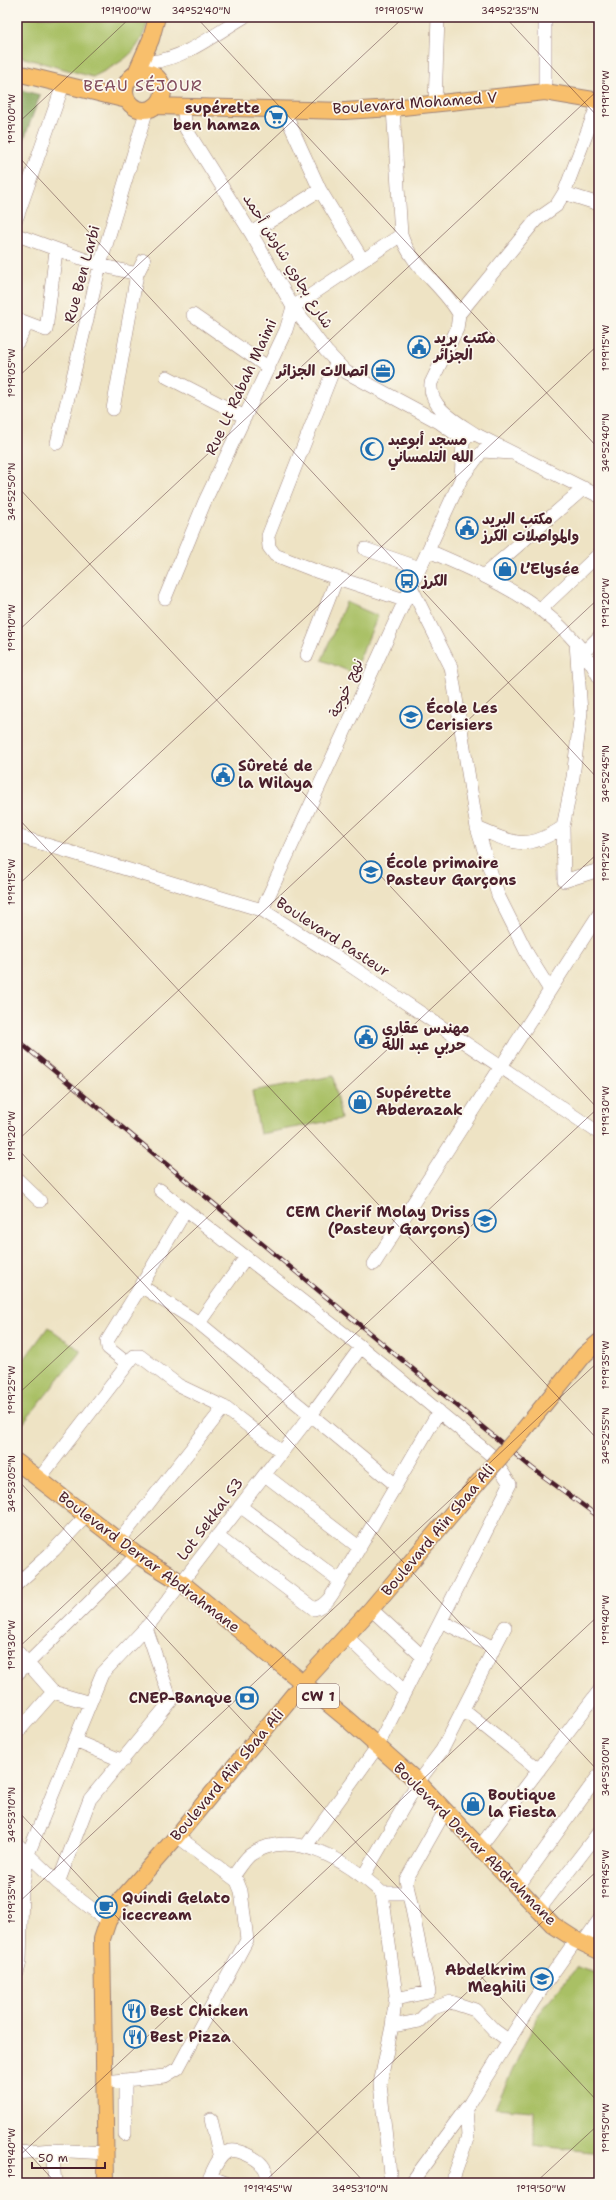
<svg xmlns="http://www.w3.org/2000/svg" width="616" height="2200" viewBox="0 0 616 2200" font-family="'Shantell Sans','Playpen Sans Arabic',sans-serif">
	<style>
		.green { fill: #a9c065; stroke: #7a7048 }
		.forest { fill: #86a65a; stroke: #686242 }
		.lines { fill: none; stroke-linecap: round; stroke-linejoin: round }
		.minor-casing { stroke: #9c8178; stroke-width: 14 }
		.major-casing { stroke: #9c8178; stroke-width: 18 }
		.minor { stroke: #fff; stroke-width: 13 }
		.major { stroke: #f8bf6c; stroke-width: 16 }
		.rail-casing { stroke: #4a1f2b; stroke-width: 4.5 }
		.rail { stroke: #fbf7ec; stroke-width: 3; stroke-dasharray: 9; stroke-linecap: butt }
		.major-bridge-casing { stroke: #9c8178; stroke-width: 18; stroke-linecap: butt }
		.major-bridge { stroke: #f8bf6c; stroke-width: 16 }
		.ticks { fill: none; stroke: #4a1f2b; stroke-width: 1; stroke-opacity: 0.45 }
		.labels { text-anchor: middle; stroke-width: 3.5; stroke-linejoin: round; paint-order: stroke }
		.shield { fill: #fbf7ec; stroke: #7f6065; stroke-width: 1 }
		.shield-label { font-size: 14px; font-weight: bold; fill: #4a1f2b }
		.street-label { font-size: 15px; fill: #4a1f2b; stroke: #fbf7ec }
		.poi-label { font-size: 15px; font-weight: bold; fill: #4a1f2b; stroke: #fbf7ec; text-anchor: start }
		.neighbourhood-label { font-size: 16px; letter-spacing: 1px; fill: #814a5b; stroke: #fbf7ec }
		.neatline { fill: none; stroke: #4a1f2b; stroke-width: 1.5 }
		.ticks-label { font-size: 10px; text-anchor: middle; fill: #4a1f2b }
	</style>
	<rect width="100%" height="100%" fill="#fbf7ec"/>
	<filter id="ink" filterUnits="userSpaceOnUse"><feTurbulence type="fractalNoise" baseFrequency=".025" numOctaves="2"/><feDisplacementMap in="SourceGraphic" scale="8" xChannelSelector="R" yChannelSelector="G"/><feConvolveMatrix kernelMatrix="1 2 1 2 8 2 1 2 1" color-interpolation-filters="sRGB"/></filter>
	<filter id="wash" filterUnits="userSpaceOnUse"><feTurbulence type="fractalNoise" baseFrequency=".012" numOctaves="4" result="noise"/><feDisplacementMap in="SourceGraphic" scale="16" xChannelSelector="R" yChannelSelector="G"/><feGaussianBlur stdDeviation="0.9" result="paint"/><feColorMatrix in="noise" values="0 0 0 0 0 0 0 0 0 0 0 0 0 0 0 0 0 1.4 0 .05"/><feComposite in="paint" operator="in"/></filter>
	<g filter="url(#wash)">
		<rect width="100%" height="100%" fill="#eee3c4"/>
		<path class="green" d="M17,17h132c-9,37 -24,43 -56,60l-76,-21z
			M346,602l32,14 -25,57 -31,-13z
			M333,1076l8,43 -81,15 -8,-43z
			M48,1327l33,24 -64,80v-62z
			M577,1967l22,7v179l-66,-8v-34l-38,-3 43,-93z"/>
		<path class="forest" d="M17,89l23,6 -23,64z"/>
	</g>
	<g filter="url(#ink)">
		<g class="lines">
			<g class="minor-casing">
				<path id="minor" d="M545,17v75
					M151,62c33,-3 64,-28 93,-45
					M435,104l3,-87
					M183,106l3,23 65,104 42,74 33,44 20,21 93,50 25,18
					M393,108l8,127c11,33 42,50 58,79
					M283,109l37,81 42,69
					M564,193l35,-92
					M17,217l46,-132
					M251,233l69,-43
					M17,235l83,30 37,9
					M193,315l76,53
					M17,319l29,11 10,-79
					M17,343l10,-19
					M336,363l-68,173 1,11 6,8 41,16 88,29
					M167,377l78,40
					M113,409l24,-135 7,-14
					M475,434c-18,-12 -47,-27 -44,-51l26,-54 2,-15 77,-94 20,-14 8,-13 35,11
					M57,443l43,-178 47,-156
					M483,451l28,2
					M461,479l2,-36 3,-6 9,-3 124,62
					M365,549l55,19
					M429,551c65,28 136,59 170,126
					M484,575l100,-87
					M411,587l40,80 26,161 21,67 30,60 22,35
					M165,598l40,-97 81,-171 7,-23 108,-72
					M540,610l59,-56
					M585,651l14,-14
					M307,655l30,-77
					M563,827l1,54 35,-11
					M477,828c38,16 50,23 86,-1l10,-50 8,-65 -5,-69
					M17,836l245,74 80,50 257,173
					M262,910l199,-431 18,-24
					M17,1179l23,22
					M160,1190l201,157 130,108 19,29 -133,263 -71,99
					M186,1210l-45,76 58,37
					M246,1257l-47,66 112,92 -29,37
					M374,1264l225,-350
					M361,1347l-50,68 85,70
					M128,1364l-20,-16 -1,-7 34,-55
					M265,1475l95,73
					M39,1479l95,-123h6l38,29 46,22
					M217,1536l97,73c14,-4 19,-16 26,-28l-100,-75
					M340,1581l99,-170
					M17,1584l37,-34 32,-34
					M371,1609l52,48
					M441,1621l53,27
					M346,1636l59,56
					M17,1651l36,41
					M17,1674l120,-119
					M463,1709l76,61
					M17,1733l36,-41 37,11
					M75,1741l48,20
					M17,1844l41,39 50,38
					M479,1848l120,-157
					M364,1875l54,-93 24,-32 63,-123
					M233,1877c5,-7 11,-17 17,-22 43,-30 101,9 132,38l14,102 -4,31 -12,58 11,99
					M58,1883l32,-84 81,-98 -25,-74
					M517,1888l82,-113
					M382,1893h26
					M538,1911l61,-79
					M583,1943l16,-23
					M17,1973l3,-11 2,-71 6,-37 74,-180 49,-52 131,-170 -58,-45 -105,134
					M395,1999l34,-7 -23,-112 39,-69
					M392,2026l27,-5 12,-12 20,-7 24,8 19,20 15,11
					M125,2080v54
					M105,2082l60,-6 13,-8 69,-128 -6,-49 -4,-10 -60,-45
					M211,2119l9,39
					M52,2150l3,33
					M17,2153l35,-3 54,3
					M210,2177l16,6
					M207,2183c5,-9 10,-26 20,-31 9,-5 30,6 36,14 4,5 5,11 5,17
					M411,2183l59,-80 64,-103 42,-60
					M454,2183v-7l14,-40 -2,-27"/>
			</g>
			<g class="major-casing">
				<path id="major" d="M125 91a19 19 0 1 1 38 0a19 19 0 1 1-38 0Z
					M17,73l110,27
					M136,73l15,-34 6,-22
					M155,106l189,5 49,-3 152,-16 54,9
					M522,1432l62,-77 15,-13
					M17,1462l120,93 45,28 166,137 70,62 135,143 23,15 23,11
					M106,2183l-4,-244 6,-18 12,-20 57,-65 126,-153 68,-74 111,-131"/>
			</g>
			<use href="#minor" class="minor"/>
			<use href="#major" class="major"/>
			<g class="rail-casing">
				<path id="rail" d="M17,1040l515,428 67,49"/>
			</g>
			<use href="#rail" class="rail"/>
			<g class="major-bridge-casing">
				<path id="major-bridge" d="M482,1478l40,-46"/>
			</g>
			<use href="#major-bridge" class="major-bridge"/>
		</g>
	</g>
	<path class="ticks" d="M196,17l403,432M505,17l94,101M17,124l114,-107M17,155l582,625M17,378l387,-361M17,486l582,624M17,632l582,-543M17,817l582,624M17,886l582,-542M17,1141l582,-543M17,1148l582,624M17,1395l582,-543M17,1479l582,624M17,1649l582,-542M17,1810l348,373M17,1904l582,-543M17,2141l39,42M17,2158l582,-543M263,2183l336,-314M535,2183l64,-59"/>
	<defs>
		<g id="supermarket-ring" transform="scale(1.15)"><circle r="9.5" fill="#fbf7ec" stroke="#1f6fb2" stroke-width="1.5"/><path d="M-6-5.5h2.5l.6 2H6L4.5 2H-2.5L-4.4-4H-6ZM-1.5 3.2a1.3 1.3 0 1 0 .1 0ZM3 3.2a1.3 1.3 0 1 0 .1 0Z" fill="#1f6fb2"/></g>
		<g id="civic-ring" transform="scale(1.15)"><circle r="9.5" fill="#fbf7ec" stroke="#1f6fb2" stroke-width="1.5"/><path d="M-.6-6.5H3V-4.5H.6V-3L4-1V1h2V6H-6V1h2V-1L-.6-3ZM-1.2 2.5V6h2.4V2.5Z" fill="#1f6fb2"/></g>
		<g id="office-ring" transform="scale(1.15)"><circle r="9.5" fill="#fbf7ec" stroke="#1f6fb2" stroke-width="1.5"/><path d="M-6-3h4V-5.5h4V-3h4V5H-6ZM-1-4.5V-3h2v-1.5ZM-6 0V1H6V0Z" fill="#1f6fb2"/></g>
		<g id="mosque-ring" transform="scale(1.15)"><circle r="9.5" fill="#fbf7ec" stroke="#1f6fb2" stroke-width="1.5"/><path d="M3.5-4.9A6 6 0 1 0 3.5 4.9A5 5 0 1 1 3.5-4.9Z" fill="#1f6fb2"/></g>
		<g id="shop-ring" transform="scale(1.15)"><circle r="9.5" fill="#fbf7ec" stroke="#1f6fb2" stroke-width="1.5"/><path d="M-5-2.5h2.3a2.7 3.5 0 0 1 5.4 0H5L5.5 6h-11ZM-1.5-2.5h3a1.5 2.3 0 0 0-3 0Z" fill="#1f6fb2"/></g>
		<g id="bus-ring" transform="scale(1.15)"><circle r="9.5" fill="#fbf7ec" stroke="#1f6fb2" stroke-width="1.5"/><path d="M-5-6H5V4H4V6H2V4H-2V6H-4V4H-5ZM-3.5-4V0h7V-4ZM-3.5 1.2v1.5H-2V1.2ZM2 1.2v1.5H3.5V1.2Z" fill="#1f6fb2"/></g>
		<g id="school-ring" transform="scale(1.15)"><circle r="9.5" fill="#fbf7ec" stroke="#1f6fb2" stroke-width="1.5"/><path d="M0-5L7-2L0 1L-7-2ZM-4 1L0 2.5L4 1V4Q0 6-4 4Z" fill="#1f6fb2"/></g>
		<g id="bank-ring" transform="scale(1.15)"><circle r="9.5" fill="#fbf7ec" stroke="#1f6fb2" stroke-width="1.5"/><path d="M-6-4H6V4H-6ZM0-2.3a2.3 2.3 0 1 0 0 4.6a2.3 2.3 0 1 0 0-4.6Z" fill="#1f6fb2"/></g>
		<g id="cafe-ring" transform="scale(1.15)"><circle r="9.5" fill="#fbf7ec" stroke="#1f6fb2" stroke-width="1.5"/><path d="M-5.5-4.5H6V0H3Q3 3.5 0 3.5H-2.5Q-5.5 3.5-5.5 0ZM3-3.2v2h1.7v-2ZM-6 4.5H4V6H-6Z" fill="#1f6fb2"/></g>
		<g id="restaurant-ring" transform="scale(1.15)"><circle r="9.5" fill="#fbf7ec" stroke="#1f6fb2" stroke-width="1.5"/><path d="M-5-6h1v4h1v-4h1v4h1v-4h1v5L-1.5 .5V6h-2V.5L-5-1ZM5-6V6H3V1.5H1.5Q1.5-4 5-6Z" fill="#1f6fb2"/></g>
	</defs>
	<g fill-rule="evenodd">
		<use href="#supermarket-ring" x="276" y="117"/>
		<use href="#civic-ring" x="419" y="347"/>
		<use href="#office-ring" x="383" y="371"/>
		<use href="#mosque-ring" x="372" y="449"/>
		<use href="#civic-ring" x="467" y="528"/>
		<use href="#shop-ring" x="505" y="569"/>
		<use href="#bus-ring" x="407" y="581"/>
		<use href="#school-ring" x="411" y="717"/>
		<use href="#civic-ring" x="223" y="775"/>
		<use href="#school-ring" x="371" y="872"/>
		<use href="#civic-ring" x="366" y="1037"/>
		<use href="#shop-ring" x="360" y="1102"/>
		<use href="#school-ring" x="485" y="1221"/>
		<use href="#bank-ring" x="247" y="1698"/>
		<use href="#shop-ring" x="473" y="1804"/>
		<use href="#cafe-ring" x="106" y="1907"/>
		<use href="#school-ring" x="542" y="1979"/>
		<use href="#restaurant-ring" x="134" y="2011"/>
		<use href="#restaurant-ring" x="135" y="2037"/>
	</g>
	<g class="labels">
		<rect class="shield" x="297" y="1684" width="42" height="24" rx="3"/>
		<g class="shield-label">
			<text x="318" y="1701">CW 1</text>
		</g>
		<g class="street-label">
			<text transform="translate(415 103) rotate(-4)" y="5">Boulevard Mohamed V</text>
			<text transform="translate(288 261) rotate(58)" y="5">شارع بجاوي شاوش أحمد</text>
			<text transform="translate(82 274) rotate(-75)" y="5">Rue Ben Larbi</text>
			<text transform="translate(241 387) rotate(-65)" y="5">Rue Lt Rabah Maimi</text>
			<text transform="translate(346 688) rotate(-66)" y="5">نهج خوجة</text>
			<text transform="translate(333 937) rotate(33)" y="5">Boulevard Pasteur</text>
			<text transform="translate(210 1519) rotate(-53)" y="5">Lot Sekkal S3</text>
			<text transform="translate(438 1530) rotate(-50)" y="5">Boulevard Aïn Sbaa Ali</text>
			<text transform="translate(149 1562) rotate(37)" y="5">Boulevard Derrar Abdrahmane</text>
			<text transform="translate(227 1775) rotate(-50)" y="5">Boulevard Aïn Sbaa Ali</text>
			<text transform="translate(475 1844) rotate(45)" y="5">Boulevard Derrar Abdrahmane</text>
		</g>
		<g class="poi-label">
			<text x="260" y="113" text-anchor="end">supérette<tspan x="260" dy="17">ben hamza</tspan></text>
			<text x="434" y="343">مكتب بريد<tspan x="434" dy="17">الجزائر</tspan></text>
			<text x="368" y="376" text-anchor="end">اتصالات الجزائر</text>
			<text x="388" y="445">مسجد أبوعبد<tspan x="388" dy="17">الله التلمساني</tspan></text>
			<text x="482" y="524">مكتب البريد<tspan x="482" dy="17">والمواصلات الكرز</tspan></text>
			<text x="520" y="574">L’Elysée</text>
			<text x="422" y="586">الكرز</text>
			<text x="426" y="713">École Les<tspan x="426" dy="17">Cerisiers</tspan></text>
			<text x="238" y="771">Sûreté de<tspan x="238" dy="17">la Wilaya</tspan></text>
			<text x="386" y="868">École primaire<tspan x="386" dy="17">Pasteur Garçons</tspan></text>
			<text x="382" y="1033">مهندس عقاري<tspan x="382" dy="17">حربي عبد الله</tspan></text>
			<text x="376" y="1098">Supérette<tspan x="376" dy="17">Abderazak</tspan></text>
			<text x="470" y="1217" text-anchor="end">CEM Cherif Molay Driss<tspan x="470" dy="17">(Pasteur Garçons)</tspan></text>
			<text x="232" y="1703" text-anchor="end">CNEP-Banque</text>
			<text x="488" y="1800">Boutique<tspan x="488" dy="17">la Fiesta</tspan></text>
			<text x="122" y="1903">Quindi Gelato<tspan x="122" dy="17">icecream</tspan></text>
			<text x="526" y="1975" text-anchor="end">Abdelkrim<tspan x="526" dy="17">Meghili</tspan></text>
			<text x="150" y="2016">Best Chicken</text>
			<text x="150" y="2042">Best Pizza</text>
		</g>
		<g class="neighbourhood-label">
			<text x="143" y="91">BEAU SÉJOUR</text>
		</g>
	</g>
	<rect width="616" height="2200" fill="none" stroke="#fbf7ec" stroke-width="44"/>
	<path d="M32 2162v6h73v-6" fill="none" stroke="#4a1f2b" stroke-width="2"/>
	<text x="38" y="2162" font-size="12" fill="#4a1f2b" stroke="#fbf7ec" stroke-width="3" paint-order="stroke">50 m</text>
	<rect x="22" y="22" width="572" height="2156" class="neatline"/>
	<g class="ticks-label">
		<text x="126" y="14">1°19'00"W</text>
		<text x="201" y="14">34°52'40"N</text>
		<text x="399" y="14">1°19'05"W</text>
		<text x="510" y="14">34°52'35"N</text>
		<text transform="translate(605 94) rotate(-90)" y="4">1°19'10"W</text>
		<text transform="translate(11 119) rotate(-90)" y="4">1°19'00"W</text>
		<text transform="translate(605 348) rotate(-90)" y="4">1°19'15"W</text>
		<text transform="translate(11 373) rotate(-90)" y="4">1°19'05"W</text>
		<text transform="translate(605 443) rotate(-90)" y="4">34°52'40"N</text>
		<text transform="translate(11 492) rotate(-90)" y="4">34°52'50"N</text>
		<text transform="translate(605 603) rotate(-90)" y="4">1°19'20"W</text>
		<text transform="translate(11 628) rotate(-90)" y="4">1°19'10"W</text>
		<text transform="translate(605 774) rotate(-90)" y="4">34°52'45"N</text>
		<text transform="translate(605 857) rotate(-90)" y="4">1°19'25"W</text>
		<text transform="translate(11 882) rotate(-90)" y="4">1°19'15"W</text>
		<text transform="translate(605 1111) rotate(-90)" y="4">1°19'30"W</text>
		<text transform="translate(11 1136) rotate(-90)" y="4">1°19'20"W</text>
		<text transform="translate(605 1365) rotate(-90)" y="4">1°19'35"W</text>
		<text transform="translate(11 1390) rotate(-90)" y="4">1°19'25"W</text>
		<text transform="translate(605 1436) rotate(-90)" y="4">34°52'55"N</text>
		<text transform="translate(11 1484) rotate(-90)" y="4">34°53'05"N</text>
		<text transform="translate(605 1620) rotate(-90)" y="4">1°19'40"W</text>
		<text transform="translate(11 1645) rotate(-90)" y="4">1°19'30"W</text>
		<text transform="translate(605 1767) rotate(-90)" y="4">34°53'00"N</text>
		<text transform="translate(11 1815) rotate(-90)" y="4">34°53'10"N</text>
		<text transform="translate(605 1874) rotate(-90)" y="4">1°19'45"W</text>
		<text transform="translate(11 1899) rotate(-90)" y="4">1°19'35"W</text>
		<text transform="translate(605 2128) rotate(-90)" y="4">1°19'50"W</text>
		<text transform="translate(11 2153) rotate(-90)" y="4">1°19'40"W</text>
		<text x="268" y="2192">1°19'45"W</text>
		<text x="360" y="2192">34°53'10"N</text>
		<text x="541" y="2192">1°19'50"W</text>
	</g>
</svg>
